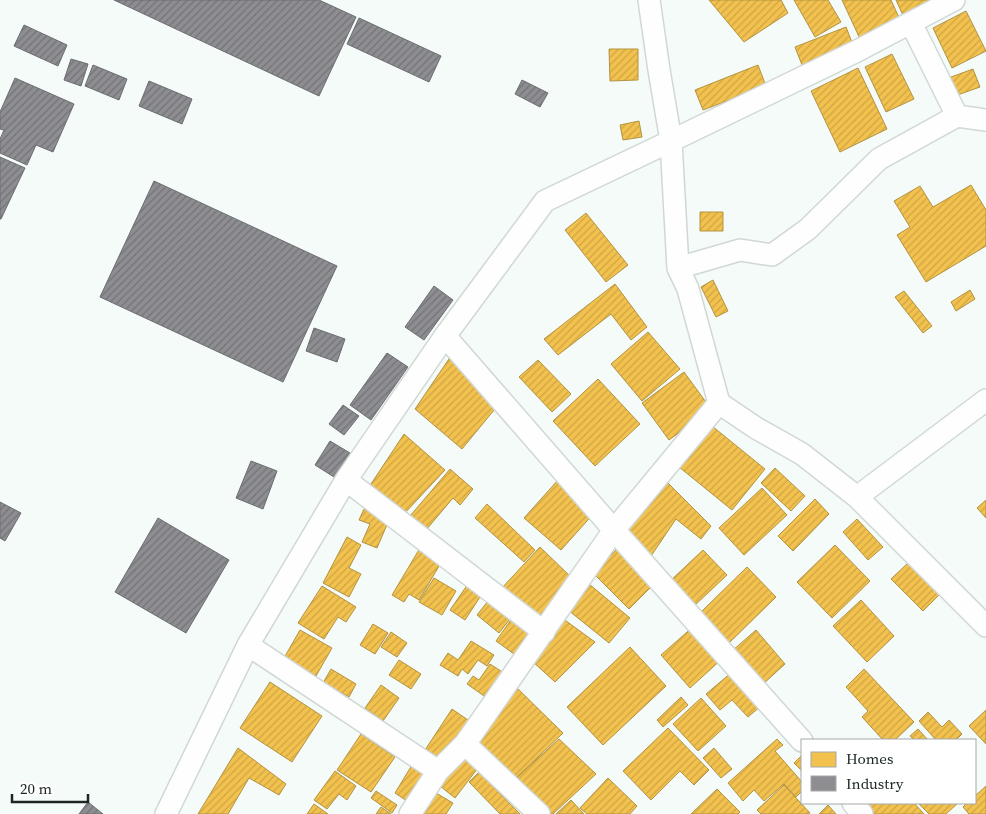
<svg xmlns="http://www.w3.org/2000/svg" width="986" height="814" viewBox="0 0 986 814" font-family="'Source Serif 4',serif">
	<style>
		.homes { fill: url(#homes-hatch); stroke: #b29341 }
		.industry { fill: url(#industry-hatch); stroke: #6b6e71 }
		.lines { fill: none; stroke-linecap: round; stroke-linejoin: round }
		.street-casing { stroke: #d0d8d5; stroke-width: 24 }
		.street { stroke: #fefefe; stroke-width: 21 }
	</style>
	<defs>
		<pattern id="homes-hatch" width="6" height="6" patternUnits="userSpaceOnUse" patternTransform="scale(1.25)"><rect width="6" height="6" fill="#f2c14e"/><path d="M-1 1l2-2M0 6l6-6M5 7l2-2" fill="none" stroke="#cfa644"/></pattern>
		<pattern id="industry-hatch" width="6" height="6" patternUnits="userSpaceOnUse" patternTransform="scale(1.25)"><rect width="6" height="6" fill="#8d8d92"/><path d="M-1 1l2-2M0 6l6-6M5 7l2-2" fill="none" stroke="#727377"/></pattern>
	</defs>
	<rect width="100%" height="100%" fill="#f5fbf8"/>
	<path class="homes" d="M709,0h72l7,13 -44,29z
		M794,0h34l13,22 -26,15z
		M842,0h49l10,22 -40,19z
		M896,0h51l-41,22z
		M966,11l20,40 -34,17 -19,-40z
		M846,27l9,23 -51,20 -9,-23z
		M609,49h29v31l-28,1z
		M892,54l22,45 -28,13 -21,-45z
		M758,65l8,21 -63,24 -8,-20z
		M858,68l29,61 -47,23 -29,-61z
		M973,69l7,18 -31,11 -6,-18z
		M639,121l3,16 -19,3 -3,-15z
		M971,185l15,25v36l-60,36 -29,-47 13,-8 -16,-26 26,-15 13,21z
		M700,212h23v19h-23z
		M586,213l42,52 -22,17 -41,-52z
		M713,280l15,31 -12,6 -15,-30z
		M615,284l32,43 -16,13 -20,-26 -53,41 -14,-16z
		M970,290l5,9 -19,12 -5,-9z
		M904,291l28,35 -9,7 -28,-36z
		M648,332l32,37 -38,32 -31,-37z
		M453,353l46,51 -37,45 -47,-40z
		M538,360l33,34 -19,18 -33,-35z
		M684,372l27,37 -42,31 -27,-37z
		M598,379l42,45 -45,42 -42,-45z
		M712,426l53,43 -33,41 -53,-43z
		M404,434l41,36 -41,44 -37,-24z
		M775,468l30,28 -14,15 -30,-28z
		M450,469l23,20 -13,16 -7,-7 -27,32 -16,-14z
		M558,480l37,32 -34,38 -37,-32z
		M666,481l45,45 -10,13 -25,-20 -27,40 -25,-24z
		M762,488l25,27 -43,40 -25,-27z
		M815,499l14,15 -36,37 -15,-15z
		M986,500v18l-9,-10z
		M487,504l48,46 -11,12 -49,-44z
		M364,509l25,11 -12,28 -15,-6 8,-18 -11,-4z
		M857,519l26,28 -15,13 -25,-28z
		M347,537l14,8 -12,23 12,6 -12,23 -26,-14z
		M622,544l36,36 -29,29 -36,-36z
		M835,545l35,36 -38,37 -35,-36z
		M540,547l33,32 -34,46 -39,-35z
		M420,548l22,13 -23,39 -10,-6 -5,8 -12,-7z
		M703,550l24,25 -34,32 -24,-25z
		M909,562l31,32 -17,17 -32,-32z
		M747,567l29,30 -47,46 -29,-30z
		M434,578l22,13 -14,24 -23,-13z
		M468,584l14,10 -17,26 -15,-10z
		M589,584l41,34 -21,25 -41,-33z
		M322,586l34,21 -10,15 -8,-5 -14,22 -26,-16z
		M861,600l33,36 -27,26 -34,-36z
		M488,601l22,18 -11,14 -22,-18z
		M513,617l19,13 -18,24 -18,-13z
		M562,618l33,24 -40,40 -23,-21z
		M373,624l15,9 -13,21 -15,-9z
		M695,625l29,32 -34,31 -29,-33z
		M300,630l32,18 -16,28 -32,-18z
		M756,630l29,34 -23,21 -30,-34z
		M391,632l16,11 -10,14 -16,-10z
		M471,641l23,14 -7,11 -9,-6 -10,14 -6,-5 -4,7 -18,-11 8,-12 10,7z
		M630,647l36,39 -63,59 -36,-38z
		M399,660l22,14 -10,15 -22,-14z
		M490,664l14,9 -17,25 -20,-14 6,-8 6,4z
		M331,669l25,15 -7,13 -26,-14z
		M864,669l50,53 -19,18h-12l-21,-23 6,-6 -22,-24z
		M732,672l29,34 -13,11 -16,-17 -12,10 -14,-16z
		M270,682l52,34 -30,46 -52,-34z
		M381,685l18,13 -16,23 -18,-13z
		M515,686l48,47 -51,49 -42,-39z
		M681,697l7,8 -25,22 -6,-7z
		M701,698l25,28 -28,25 -25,-27z
		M452,709l16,11 -27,41 -16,-11z
		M986,710v34l-17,-18z
		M928,712l14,15 7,-7 13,14 -6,6h-20l-17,-19z
		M668,728l41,42 -15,15 -14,-14 -29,29 -28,-29z
		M918,729l10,11h-14l-4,-4z
		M361,734l34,23 -24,35 -34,-22z
		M559,739l37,35 -43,40h-9l-31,-33z
		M777,739l6,6 -8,6 27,31v9l-6,6 -12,-13 -20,17 -10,-11 -11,11 -15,-18z
		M238,748l48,36 -7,11 -30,-17 -21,36h-30z
		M714,748l18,21 -11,9 -18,-20z
		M802,755v16l-8,-8z
		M462,756l16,12 -23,30 -15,-12z
		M412,765l15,9 -17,29 -15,-10z
		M335,771l21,15 -9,14 -8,-6 -12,15 -13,-9z
		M479,772l41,42h-20l-31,-32z
		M608,778l29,28 -7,8h-43l-7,-6z
		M784,785l26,28 -2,1h-47l-4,-4z
		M986,786v28h-17l-6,-7 4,-4h8v-7z
		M717,789l23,23 -2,2h-47z
		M376,791l21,14 -5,8 -21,-15z
		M436,793l17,10 -7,11h-23z
		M571,800l13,14h-28z
		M859,803h55l10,11h-55z
		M918,803h40l-12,11h-17z
		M314,804l14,10h-21z
		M828,805l8,9h-17z
		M381,807l10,7h-15z"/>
	<path class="industry" d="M114,0h205l37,17 -37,79z
		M359,18l82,38 -12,26 -82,-38z
		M24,25l43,20 -9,21 -44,-20z
		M71,59l17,5 -7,22 -17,-6z
		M93,65l34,14 -8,21 -34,-14z
		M15,78l59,26 -21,48 -17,-7 -9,20 -27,-12v-14l4,-9 -4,-1v-17z
		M522,80l26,13 -8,14 -25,-13z
		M149,81l43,18 -10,25 -43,-18z
		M0,157l25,11 -24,51h-1z
		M154,181l183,85 -54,116 -183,-85z
		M434,286l19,14 -29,40 -19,-13z
		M314,328l31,11 -8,23 -31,-11z
		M387,353l21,14 -37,53 -21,-15z
		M343,405l16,11 -15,19 -15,-11z
		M330,441l20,12 -16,24 -19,-12z
		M251,461l26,10 -14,38 -27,-11z
		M0,502l21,11 -16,28 -5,-3z
		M158,518l71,42 -43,73 -71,-41z
		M88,802l15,12h-24z"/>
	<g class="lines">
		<g class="street-casing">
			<path id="street" d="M954,0l-97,51 -186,90 7,127 10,21 31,114 37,25 46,26 55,43 129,129
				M911,23l46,93
				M678,268l62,-18 32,5 36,-26 71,-70 78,-43 29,4
				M445,336l169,194 188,211
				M346,480l198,152
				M857,497l129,-97
				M248,645l190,126
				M465,744l74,70
				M853,803l9,11
				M166,814l82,-169 98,-165 99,-144 100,-135 126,-60 -12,-71 -10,-70
				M410,814l28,-43 27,-27 149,-214 105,-127"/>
		</g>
		<use href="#street" class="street"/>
	</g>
	<rect x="801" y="739" width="175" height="65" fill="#ffffff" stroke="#a4a9a7"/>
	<rect x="811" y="752" width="25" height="15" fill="#f2c14e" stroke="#a4a9a7"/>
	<text x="846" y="764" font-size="15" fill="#1c2723">Homes</text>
	<rect x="811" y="776" width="25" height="15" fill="#8d8d92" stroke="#a4a9a7"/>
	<text x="846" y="789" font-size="15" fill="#1c2723">Industry</text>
	<path d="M12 794v8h76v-8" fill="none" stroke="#1c2723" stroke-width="2.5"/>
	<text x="20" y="794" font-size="15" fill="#1c2723" stroke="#ffffff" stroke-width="4" paint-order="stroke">20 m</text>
</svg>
